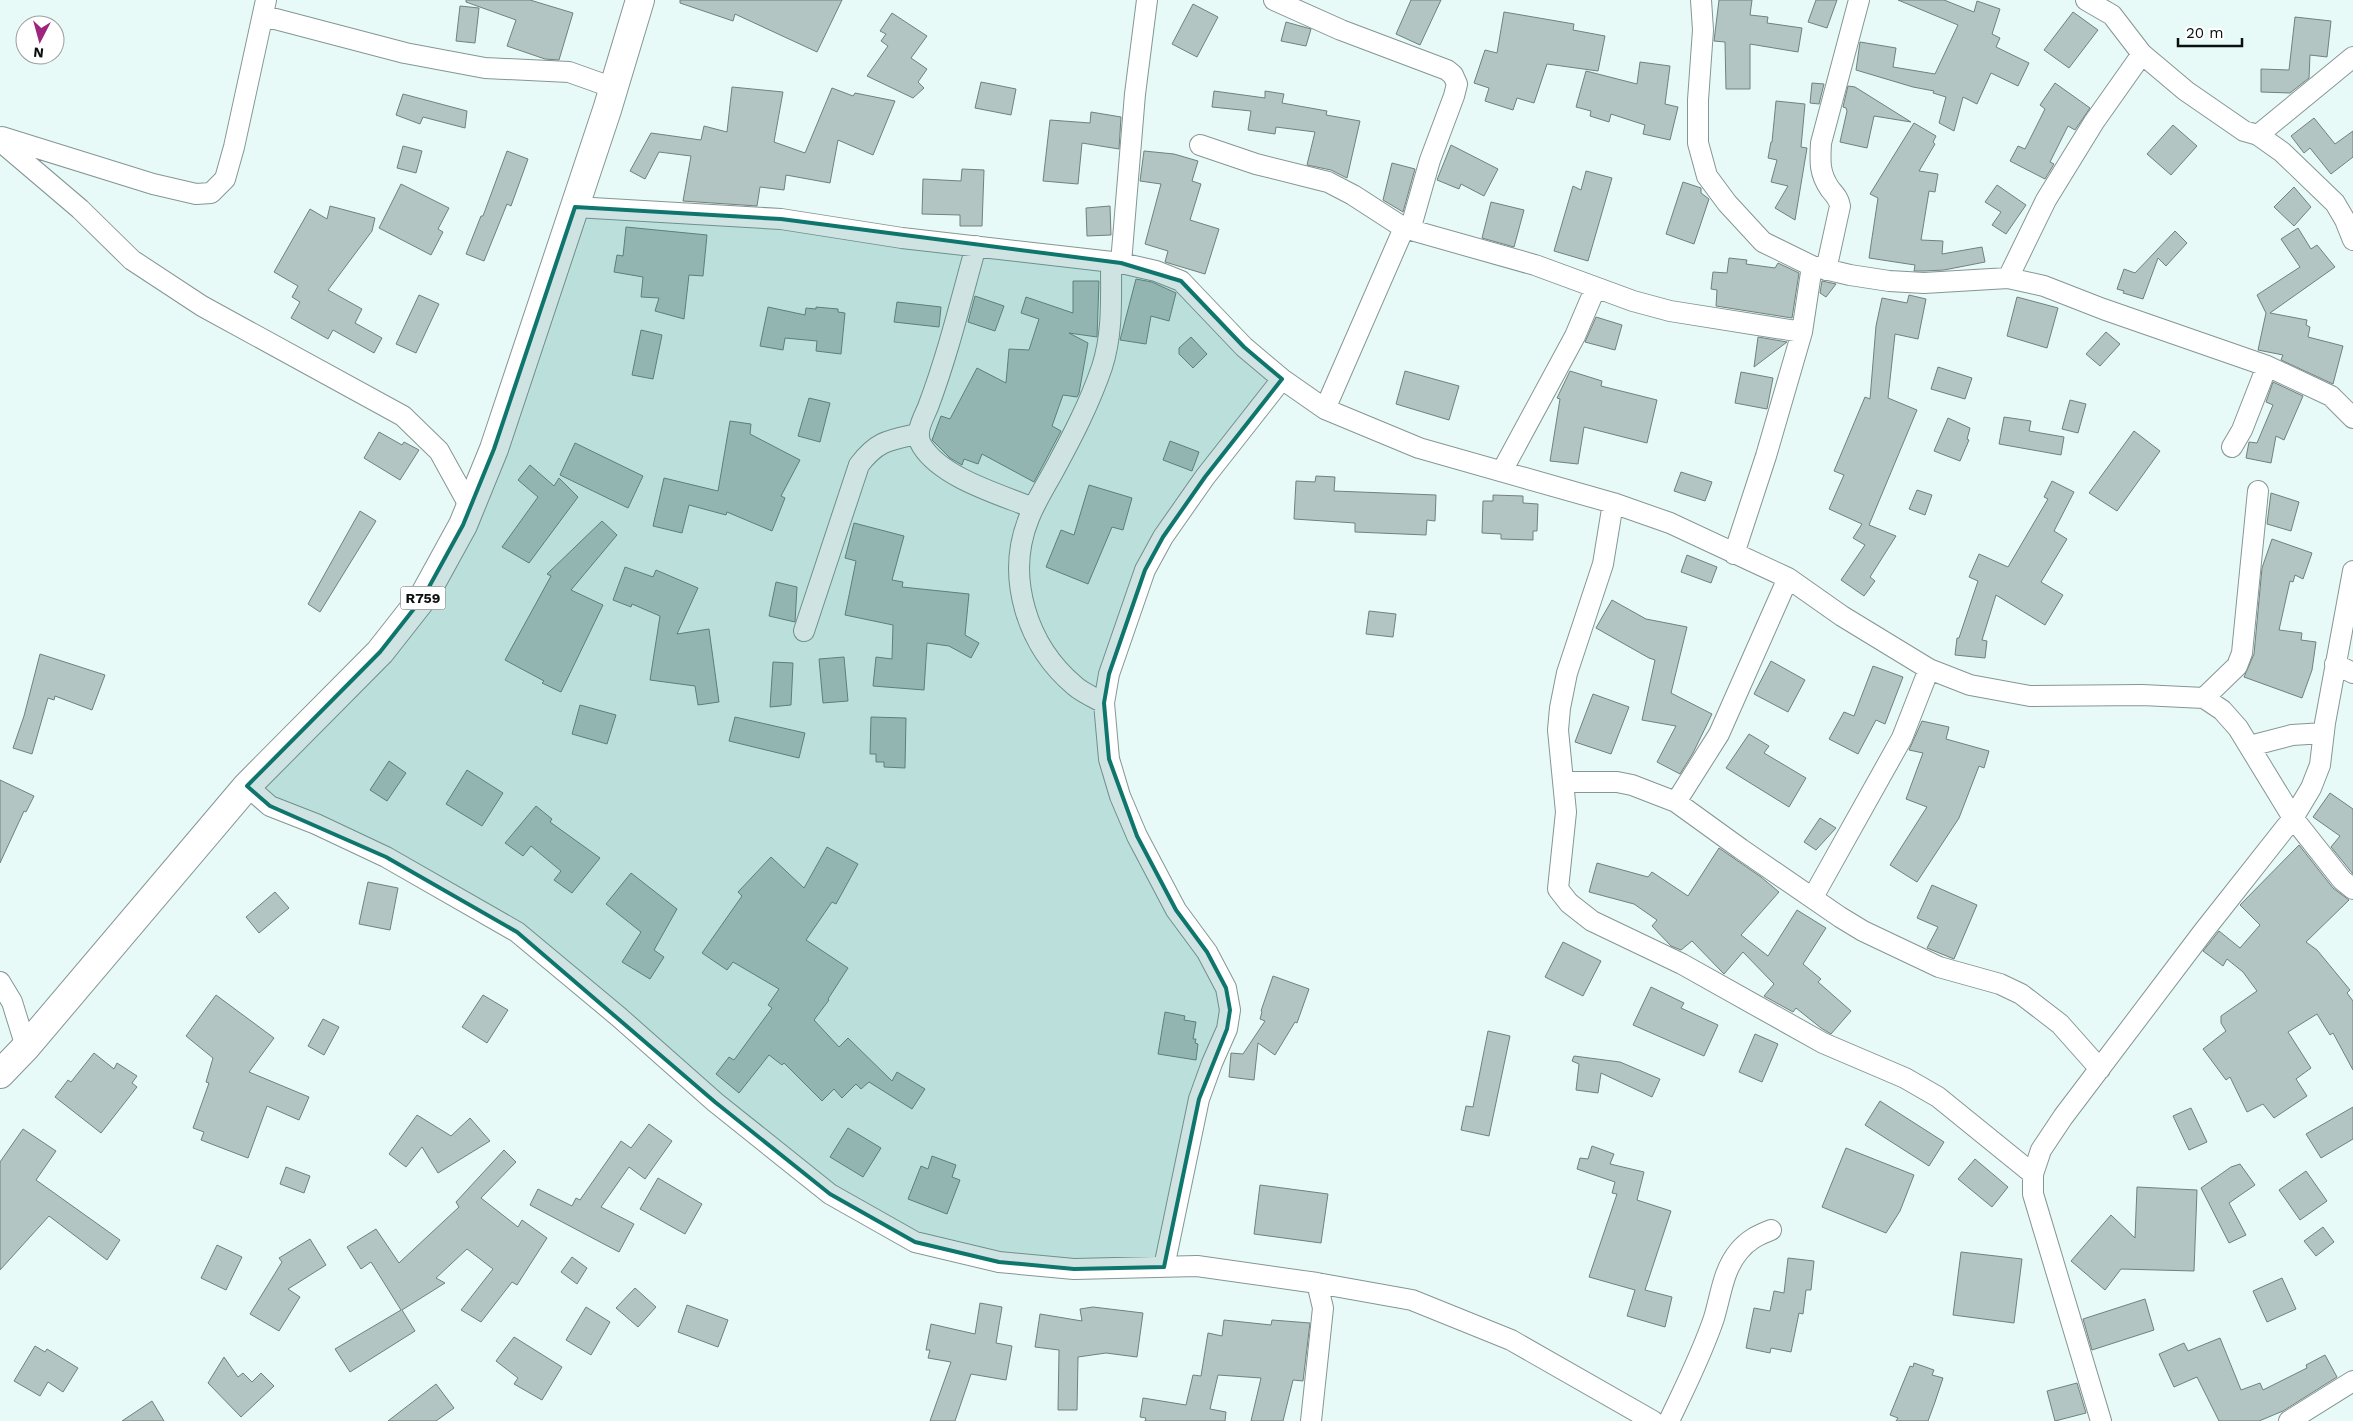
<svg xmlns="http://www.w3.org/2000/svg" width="2353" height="1421" viewBox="0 0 2353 1421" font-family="'Work Sans',sans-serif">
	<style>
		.building { fill: #b3c5c2; stroke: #70817e }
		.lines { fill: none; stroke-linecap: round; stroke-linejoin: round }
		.street-casing { stroke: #859694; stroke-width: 22 }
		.primary-casing { stroke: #859694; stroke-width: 30 }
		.street { stroke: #fff; stroke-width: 20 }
		.primary { stroke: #fff; stroke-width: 28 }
		.marked { fill: #0f766e; fill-opacity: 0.2; stroke: #0f766e; stroke-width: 4; stroke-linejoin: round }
		.labels { text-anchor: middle; stroke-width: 4; stroke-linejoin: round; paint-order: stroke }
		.shield { fill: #fff; stroke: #545857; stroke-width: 1 }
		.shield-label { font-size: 14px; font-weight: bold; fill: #0a100f }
	</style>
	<rect width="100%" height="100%" fill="#e7faf7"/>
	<path class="building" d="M466,0h64l43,13 -14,47 -14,-1 -38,-13 9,-26 -50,-18z
		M680,0h162l-25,52 -82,-38 -2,7 -53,-18z
		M1411,0h30l-21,45 -24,-11z
		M1719,0h33l-2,15 18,2 -1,6 35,5 -4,24 -48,-8v45h-24l-1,-47 -11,-1z
		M1816,0h21l-10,28 -19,-6z
		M1898,0h46l30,12 3,-11 23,8 -8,25 8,4 -4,9 33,16 -11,23 -27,-13 -14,31 -14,-7 -9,34 -15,-8 7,-26 -13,-4 1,-2 -21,-4 -57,-17 4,-28 36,6 -3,19 42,7 23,-49z
		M1193,4l25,13 -21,40 -25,-13z
		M460,6l19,2 -4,35 -19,-2z
		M1504,12l70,12 -1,6 32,6 -7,35 -51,-7 -13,39 -17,-5 -4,12 -28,-9 4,-13 -15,-5 11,-33 12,3z
		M2073,12l25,18 -29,38 -25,-18z
		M892,13l35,23 -16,22 16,11 -9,13 6,6 -11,10 -46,-22 21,-30 -7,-5 5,-7 -6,-3z
		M2295,17l36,4 -4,36 -17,-2 -1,23 -19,15 -29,-1v-23l28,1z
		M1286,22l25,7 -5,17 -25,-5z
		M1640,62l30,4 -5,38 13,3 -8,33 -27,-6 2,-9 -34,-11 -2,8 -19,-6 1,-5 -15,-4 10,-36 51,13z
		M981,82l35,7 -5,26 -36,-7z
		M1812,83l12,1 -5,20 -9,-1z
		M2055,83l35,25 -15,22 -7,-4 -18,36 4,2 -9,15 -35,-18 8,-15 7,3 20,-40 -5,-4z
		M1848,86l7,1 56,35 -37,-6 -7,32 -27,-6 7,-31 -1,-3 -3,-1z
		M732,87l51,5 -9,50 31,11 27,-65 21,8 2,-3 40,8 -22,54 -35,-15 -8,43 -44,-8 -2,15 -24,-3 -3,19 -74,-5 8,-45 -32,-4 -14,27 -15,-8 21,-38 50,7 3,-14 23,6z
		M1214,91l51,7v-7l19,3 -2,9 45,8 -1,4 34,6 -13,57 -16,-8 -24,-5 8,-33 -39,-5 -1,7 -27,-4 3,-19 -39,-4z
		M403,94l64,17 -2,17 -42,-11 -3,7 -24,-9z
		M1776,101l29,3 -4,43 6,1 -12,72 -20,-12 13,-22 -17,-4 6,-22 -9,-2 3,-16h1z
		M1091,112l30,5 -2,32 -37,-6 -4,41 -35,-3 7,-61 40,3z
		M2314,118l21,26 18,-13v26l-22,17 -21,-26 -6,5 -13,-17z
		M1914,123l22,13 -3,6 2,2 -16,27 19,3 -3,18 -6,-1 -8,49 22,1 -1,13 40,-7 3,15 -41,8 -20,1h-10l1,-6 -46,-7 9,-60 -8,-4z
		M2173,125l24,21 -26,29 -24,-21z
		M1451,145l47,24 -14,27 -23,-12 -2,5 -22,-9z
		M403,146l19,5 -6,22 -19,-5z
		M507,151l21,8 -17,47 -4,-2 -23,57 -18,-7 15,-38h2z
		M1144,151l30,3 24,7 -6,20 9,3 -11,36 29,9 -14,45 -40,-12 3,-11 -23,-7 16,-60 -21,-3z
		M1392,163l23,6 -12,43 -20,-12z
		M962,169l22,1 -2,56h-22v-11l-38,-1 1,-35 38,2z
		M1586,171l26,7 -24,83 -34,-10 19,-65 8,4z
		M1683,182l18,6v5l8,6 -15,45 -28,-10z
		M401,184l48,24 -11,21 5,3 -12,23 -52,-27z
		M1997,185l29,20 -20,29 -14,-9 9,-13 -16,-10z
		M2294,187l17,20 -17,19 -20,-19z
		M1491,202l33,8 -10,37 -32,-9z
		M330,206l45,12 -3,13 -44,59 34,19 -7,14 27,15 -8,15 -41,-23 -5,9 -37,-21 9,-16 -8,-5 6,-11 -24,-14 36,-63 17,10z
		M1110,206l1,29 -24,1 -1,-28z
		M626,227l81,8 -4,41 -14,-1 -5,44 -29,-8 4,-13 -18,-1 2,-20 -29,-5 3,-17 6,1z
		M2298,228l13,21 6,-4 18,22 -65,46 37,7 -1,5 4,2 -2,10 35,9 -10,38 -52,-24 2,-5 -25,-5 8,-37 -9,-18 43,-28 -19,-28z
		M2175,231l12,12 -21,23 -8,-8 -15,41 -20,-6 1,-2 -7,-2 7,-20 11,4z
		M1729,258l18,2 -1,4 29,4 3,-5 21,10 -7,45 -76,-12 1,-16 -6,-1 2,-17 14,1z
		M1136,279l16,3 24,11 -7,28 -18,-5 -5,28 -26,-4z
		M1073,281h26l-2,56 -28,-4 19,10 -9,50 -2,4 -14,-2 -11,31 9,5 -27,51 -52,-28 -4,10 -14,-5 -2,6 -12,-7 -18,-18 9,-24 9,3 27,-51 29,15 3,-34 20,1 10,-31 -18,-6 5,-16 47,16z
		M1822,281l14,3 -10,13 -6,-4z
		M419,295l20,9 -23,49 -20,-9z
		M1909,295l17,4 -8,40 -23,-5 -7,64 29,12 -48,115 27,11 -26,41 5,4 -11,15 -23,-16 24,-35 -12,-7 9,-14 -33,-15 15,-34 -10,-4 31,-74 5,2 6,-73 6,-28 25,5z
		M975,296l29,10 -9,25 -27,-9z
		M2017,297l41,11 -11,40 -40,-12z
		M897,302l44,5 -2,20 -45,-5z
		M768,307l37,8 1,-7 10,1v-2l22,2v3l7,1 -4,41 -25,-3 1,-10 -32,-3 -2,12 -23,-4z
		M1596,317l26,8 -7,25 -30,-8z
		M641,330l21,5 -9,44 -21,-4z
		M2106,332l14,12 -20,22 -14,-12z
		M1191,337l16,17 -14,14 -14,-14v-6z
		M1758,337l29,5 -33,25z
		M1938,367l34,11 -7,21 -34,-10z
		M1405,371l54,15 -10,34 -53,-16z
		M1570,371l32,10 -1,5 56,14 -10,43 -63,-16 -6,37 -28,-3 10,-62 -3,-1z
		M1741,372l32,6 -6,31 -32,-6z
		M2273,382l30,14 -19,44 -8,-4 -5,27 -25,-5 3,-16 8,1 16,-38 -7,-3z
		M809,398l21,5 -10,39 -22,-6z
		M2070,400l16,4 -8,29 -16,-4z
		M2004,417l27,4 -2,10 35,6 -3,18 -62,-11z
		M1948,418l22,10 -3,11 2,1 -9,21 -26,-10z
		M730,421l21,3 -1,10 50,26 -19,36 4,2 -13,33 -45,-19 -1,3 -37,-10 -7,28 -29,-7 11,-48 54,13z
		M2134,431l26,20 -43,60 -28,-18z
		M379,432l23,13 2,-3 15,8 -19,30 -36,-22z
		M1170,441l29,11 -7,19 -29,-11z
		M575,443l68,33 -15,32 -68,-33z
		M530,465l24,21 5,-8 19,19 -49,66 -27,-16 36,-50 -20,-17z
		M1681,472l31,10 -7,19 -31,-10z
		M1316,476l19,1 -1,14 102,4 -1,26 -8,-1 -1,15 -71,-3v-9l-61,-4 2,-38 19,1z
		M2052,481l22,11 -20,39 13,8 -26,43 22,13 -18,30 -49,-30 -14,45 5,1 -2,17 -30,-3 2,-17h2l19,-57 -9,-4 10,-23 29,13 40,-68 -4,-2z
		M1089,485l43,13 -9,32 -11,-3 -24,57 -42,-17 15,-37 13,5z
		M1917,490l15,5 -7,20 -16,-6z
		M2271,493l28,9 -8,29 -24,-7z
		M1493,495l30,1v7l15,1 -1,27h-4v9l-32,-1v-5l-19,-1 1,-32h10z
		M360,511l16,10 -56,91 -12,-8z
		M602,521l15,14 -46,55 32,15 -42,87 -19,-9 2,-2 -39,-21 46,-84 -4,-2z
		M854,523l50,13 -12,44 11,2 -1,5 67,7 -4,41 14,8 -8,15 -22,-12 -22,-3 -3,47 -51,-4 3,-29 16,2 1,-34 -48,-10 11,-54 -11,-3z
		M2272,539l40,14 -9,26 -8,-4 -2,7 -3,-1 -11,49 23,3 -1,7 15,2 -4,28 -10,28 -58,-21 10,-23 8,-86z
		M1687,555l30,12 -6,16 -30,-11z
		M625,567l28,10 3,-7 42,18 -21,46 32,-5 10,73 -21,3 -3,-19 -45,-6 10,-64 -28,-12 -1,3 -18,-7z
		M776,582l21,5 -2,35 -26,-6z
		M1612,600l34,19 41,8 -16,66 41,21 -19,39 -13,21 -23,-12 19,-36 -34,-6 13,-60 -6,-2 -53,-30z
		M1369,611l27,3 -3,23 -27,-3z
		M40,654l65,21 -13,35 -37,-14 -1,4 -6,-2 -16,56 -19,-6 11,-32z
		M844,657l4,44 -25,2 -4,-44z
		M1771,661l34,19 -17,32 -34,-18z
		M773,662l20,1 -2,42 -21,2z
		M1873,666l30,11 -18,47 -9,-4 -18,34 -29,-15 15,-27 10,4z
		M1593,694l36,13 -18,47 -36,-12z
		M580,705l36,10 -9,29 -35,-10z
		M735,717l70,16 -6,25 -70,-17z
		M871,717l35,1 -1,50 -21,-1v-5h-8v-8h-6z
		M1922,721l27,6 -3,12 43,12 -5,17 -5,-2 -20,52 -42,64 -27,-17 37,-58 -21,-8 17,-46 -14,-3z
		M1749,734l20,12 -5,7 42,25 -17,29 -63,-39z
		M389,761l17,12 -19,28 -17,-11z
		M467,770l36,23 -21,33 -36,-22z
		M0,780l34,16 -8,16 -2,-1 -24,52z
		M2330,793l23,16v65l-22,-27 9,-11 -27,-19z
		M536,806l16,13 -2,3 50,36 -28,35 -18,-13 7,-9 -30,-25 -8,10 -18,-13z
		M1820,818l16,10 -20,22 -12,-8z
		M2299,845l34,43 16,12 -43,42 11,8 33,40 -3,3 6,8v69l-20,-37 -3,2 -13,-21 -29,18 23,36 -15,11 11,17 -33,22 -11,-14 -16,8 -17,-35 -4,3 -23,-31 23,-18 -5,-8v-7l36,-25 -14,-19 -16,-13 -4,7 -20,-15 16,-20 21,17 20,-23 -20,-20z
		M827,847l31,17 -22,40 -4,-2 -26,38 42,28 -20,31 1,1 -15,20 25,27 9,-9 44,43 5,-9 28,17 -13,20 -43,-27 -8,7 -5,-5 -14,14 -8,-9 -12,12 -38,-38 -2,2 -13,-10 -30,38 -23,-19 13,-17 5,3 38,-52 -4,-3 11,-16 -46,-27 -6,8 -25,-17 40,-57 -4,-4 33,-35 33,31z
		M1719,848l42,29 18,15 -38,43 27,21 29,-46 29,18 -23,36 18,15 -3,3 33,29 -20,23 -10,-6 -25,-20 -3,4 -29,-16 10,-12 -31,-32 -19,22 -32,-33 -11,9 -10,-4 -19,-20 5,-6 -23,-16 -45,-12 8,-29 51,14 4,-5 36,24z
		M631,873l46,36 -23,41 10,7 -14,22 -28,-17 19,-30 -35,-28z
		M368,882l30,6 -8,42 -31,-6z
		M1932,885l45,20 -23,54 -27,-11 11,-21 -21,-9z
		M275,892l14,16 -30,25 -13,-16z
		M1563,942l38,19 -18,35 -38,-19z
		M1273,976l36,13 -12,34 -2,-1 -20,33 -17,-12 -4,37 -25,-3 2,-24 12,1 22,-33 -5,-2 2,-7 -1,-1z
		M1651,987l33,16 -3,5 37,17 -14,31 -71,-31z
		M216,995l58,43 -25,34 60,25 -10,23 -32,-14 -19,52 -47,-18 3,-8 -11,-4 16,-45 -3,-1 7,-24 -27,-22z
		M483,995l25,15 -21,33 -25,-16z
		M1165,1012l20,4 -1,4 12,2 -3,17h3l-1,4 3,1 -2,16 -38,-6z
		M323,1019l16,8 -15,28 -16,-9z
		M1488,1031l22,5 -21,100 -28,-6 5,-24 7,1z
		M1755,1034l23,10 -16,38 -23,-10z
		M94,1053l20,16 3,-6 20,13 -5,7 5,4 -36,46 -46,-36 13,-17 3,2z
		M1574,1056l46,6 40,17 -8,18 -51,-24 -3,20 -22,-3 3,-26 -7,-3z
		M1880,1101l64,41 -15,24 -64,-41z
		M2353,1107v32l-32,19 -15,-24z
		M2191,1108l16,34 -18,8 -16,-34z
		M417,1115l34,21 19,-18 20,23 -52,32 -16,-26 -16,20 -17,-13z
		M649,1124l23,17 -27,38 -16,-12 -28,40 33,17 -15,28 -89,-47 8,-16 34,17 4,-8 4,2 41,-59 10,7z
		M848,1128l33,20 -18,29 -33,-20z
		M23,1129l33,22 -20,29 84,60 -13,20 -58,-44 -49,54v-108z
		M1592,1146l22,8 -4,10 34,8 -7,28 34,11 -26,79 27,7 -7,30 -38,-11 8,-26 -46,-13 28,-83 -5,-1 3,-11 -38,-13 3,-11 8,1z
		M1846,1148l68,27 -14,36 -14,22 -64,-26z
		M504,1150l12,12 -35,36 37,29 4,-7 25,18 -30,47 -5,-3 -31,40 -20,-12 32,-41 -26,-20 -31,29 9,5 -43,27 13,21 -65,41 -15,-23 66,-39 -30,-48 -10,7 -14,-22 29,-18 23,34 60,-56 -3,-5z
		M932,1156l24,9 -4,12 8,3 -13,34 -39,-15 13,-33 7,3z
		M1975,1159l33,28 -16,20 -34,-28z
		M2240,1164l15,21 -26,18 17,32 -17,8 -28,-55 30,-21z
		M286,1167l24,9 -6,17 -24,-9z
		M2306,1171l21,30 -27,19 -21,-30z
		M658,1178l44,26 -17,30 -45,-25z
		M1260,1185l68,9 -7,49 -67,-9z
		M2137,1187l60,3 -3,81 -73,-2 -16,21 -34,-29 40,-46 24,23z
		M2323,1227l11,15 -18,14 -12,-15z
		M310,1239l16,26 -38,24 12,8 -21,34 -29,-17 32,-52 -3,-4z
		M217,1245l25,12 -16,33 -25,-12z
		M1961,1252l61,7 -8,64 -61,-8z
		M572,1257l15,11 -10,16 -16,-12z
		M1788,1258l26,3 -3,29h-5l-3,24 -4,-1 -8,39 -20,-4 -1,5 -24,-5 8,-40 16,3 4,-20 10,2z
		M2282,1278l14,31 -29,13 -14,-31z
		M635,1288l21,19 -18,20 -22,-19z
		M2145,1299l9,31 -62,20 -9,-31z
		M980,1303l22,4 -6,36 16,3 -6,34 -35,-6 -16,47h-25l21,-59 -23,-4 2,-8h-4l5,-26 44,10z
		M687,1305l41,15 -10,27 -40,-15z
		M586,1307l24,15 -19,33 -25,-15z
		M1093,1307l50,6 -6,44 -31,-4 -28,4 -1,53h-19l1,-60 -24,-3 5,-33 42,7 -2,-12z
		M1224,1320l47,5 1,-5 38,3 -7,58 -10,-1 -10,41h-32l10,-43 -43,-3 -8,34 16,3 -1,9h-80l1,-3 -6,-1 3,-19 43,7 7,-30 8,1 7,-43 14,3z
		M514,1337l48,30 -20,33 -28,-16 4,-6 -22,-17z
		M2220,1338l21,52 19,-7 3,7 44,-22 -1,-3 19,-10 12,22 -54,34 -24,10h-40l-22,-44 -23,10 -15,-33 25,-11 4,8z
		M35,1346l10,6 2,-3 31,19 -15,24 -15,-10 -8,14 -26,-15z
		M224,1357l14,20 5,-4 9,9 9,-9 13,13 -33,31 -33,-34z
		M1914,1363l20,7 -2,5 11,3 -8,24 -7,19h-32l2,-3 -8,-3 20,-49 3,1z
		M2077,1383l9,30 -31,8 -8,-30z
		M436,1384l18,24 -18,13h-48z
		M152,1401l12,20h-42z"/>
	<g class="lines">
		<g class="street-casing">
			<path id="street" d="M1274,0l67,30 106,40 6,5 4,9 -3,12 -24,64 -20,70
				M1701,0l2,30 -5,70v43l9,33 20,27 36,39 49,24 38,9 39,6 35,2 84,-5 36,8 59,23 164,57 64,30 22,22
				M2086,0l26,15 30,39 44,37 58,40 14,4 24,17 53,51 10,17 8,20
				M264,16l141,37 80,15 84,4 45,16
				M2258,135l95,-78
				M2,137l151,47 43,10 15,-1 14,-14 9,-32 32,-147
				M0,141l80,68 52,51 70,46 201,110 36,35 31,56
				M1200,145l56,19 72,18 25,13 51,33 131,37 98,36 37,10 132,21
				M575,207l206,12 121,19 219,25 35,8 25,10 63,66 38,32 43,30 94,39 194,55 57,20 118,55 54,38 87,53 41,16 60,11 112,-1 62,3 18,12 16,18 55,90 49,62 11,9
				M976,246c-15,54 -28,108 -48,161 -5,12 -14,26 -6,39 20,32 77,48 111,62
				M1121,263l14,-169 12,-94
				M1826,270l14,-64c-1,-7 -5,-11 -10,-17 -11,-16 -10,-28 -9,-46l38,-143
				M2008,278l38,-78 48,-78 48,-68
				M1325,409l79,-181
				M2232,447l10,-17 25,-64
				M1502,471l73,-135 20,-47
				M1613,503l-10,61 -36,109 -7,35 -2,22 8,82 -8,77 11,14 23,18 90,43 141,79 82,35 33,19 95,77
				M1734,554l32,-98 36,-124 10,-66
				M804,631l55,-166c18,-24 30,-25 58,-31
				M2335,664l18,9
				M2204,698l33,-32 5,-13 16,-162
				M1104,703c-9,-5 -21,-10 -29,-17 -48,-40 -70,-109 -46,-168 6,-15 15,-30 23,-44 19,-35 37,-69 50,-107 11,-34 9,-69 9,-105
				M2250,746l42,-11 32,-2
				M1564,782h53l15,3 44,17 65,47 99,68 23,14 76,36 61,17 21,10 39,30 40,45
				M247,786l23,20 46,18 70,33 131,75 102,85 96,85 115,92 85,48 84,20 75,7 123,-3 120,17 95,17 99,40 142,81
				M1676,802l43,-68 69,-156
				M1813,897l89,-159 27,-69
				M0,982l12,20 14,45
				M1164,1267l35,-168 13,-36 15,-34 3,-19 -4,-22 -19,-36 -31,-42 -39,-74 -17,-40 -11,-37 -5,-56 5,-29 36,-104 18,-33 42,-60 77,-98
				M1311,1421l12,-113 -6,-25
				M1669,1421c16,-34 33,-67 45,-103 7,-23 9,-48 25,-67 9,-11 19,-16 32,-21
				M2101,1421l-68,-227v-20l8,-24 22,-33 140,-185 90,-114 18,-30 9,-23 5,-42 28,-152
				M2289,1421l64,-40"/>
		</g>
		<g class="primary-casing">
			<path id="primary" d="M0,1074l26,-27 221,-261 133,-134 44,-56 39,-71 31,-76 113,-339 33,-110"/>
		</g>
		<use href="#street" class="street"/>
		<use href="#primary" class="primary"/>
	</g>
	<path class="marked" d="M575,207l206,12 340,44 60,18 63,66 38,32 -77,98 -42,60 -18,33 -36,104 -5,29 5,56 28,77 39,74 31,42 19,36 4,22 -3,19 -28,70 -35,168 -90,2 -75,-7 -84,-20 -85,-48 -115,-92 -198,-170 -131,-75 -116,-51 -23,-20 133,-134 44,-56 39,-71 31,-76z"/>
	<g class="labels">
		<rect class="shield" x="400.5" y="586.5" width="45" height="23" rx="4"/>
		<g class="shield-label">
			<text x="423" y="603">R759</text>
		</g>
	</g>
	<g transform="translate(40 40) rotate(186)"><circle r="24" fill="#ffffff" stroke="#9d9f9f"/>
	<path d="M0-4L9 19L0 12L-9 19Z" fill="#9d257d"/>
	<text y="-8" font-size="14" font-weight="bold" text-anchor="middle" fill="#0a100f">N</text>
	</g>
	<path d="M2178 38v8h64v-8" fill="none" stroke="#0a100f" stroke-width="2.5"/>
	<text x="2186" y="38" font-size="15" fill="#0a100f" stroke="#ffffff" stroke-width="4" paint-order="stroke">20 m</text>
</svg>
